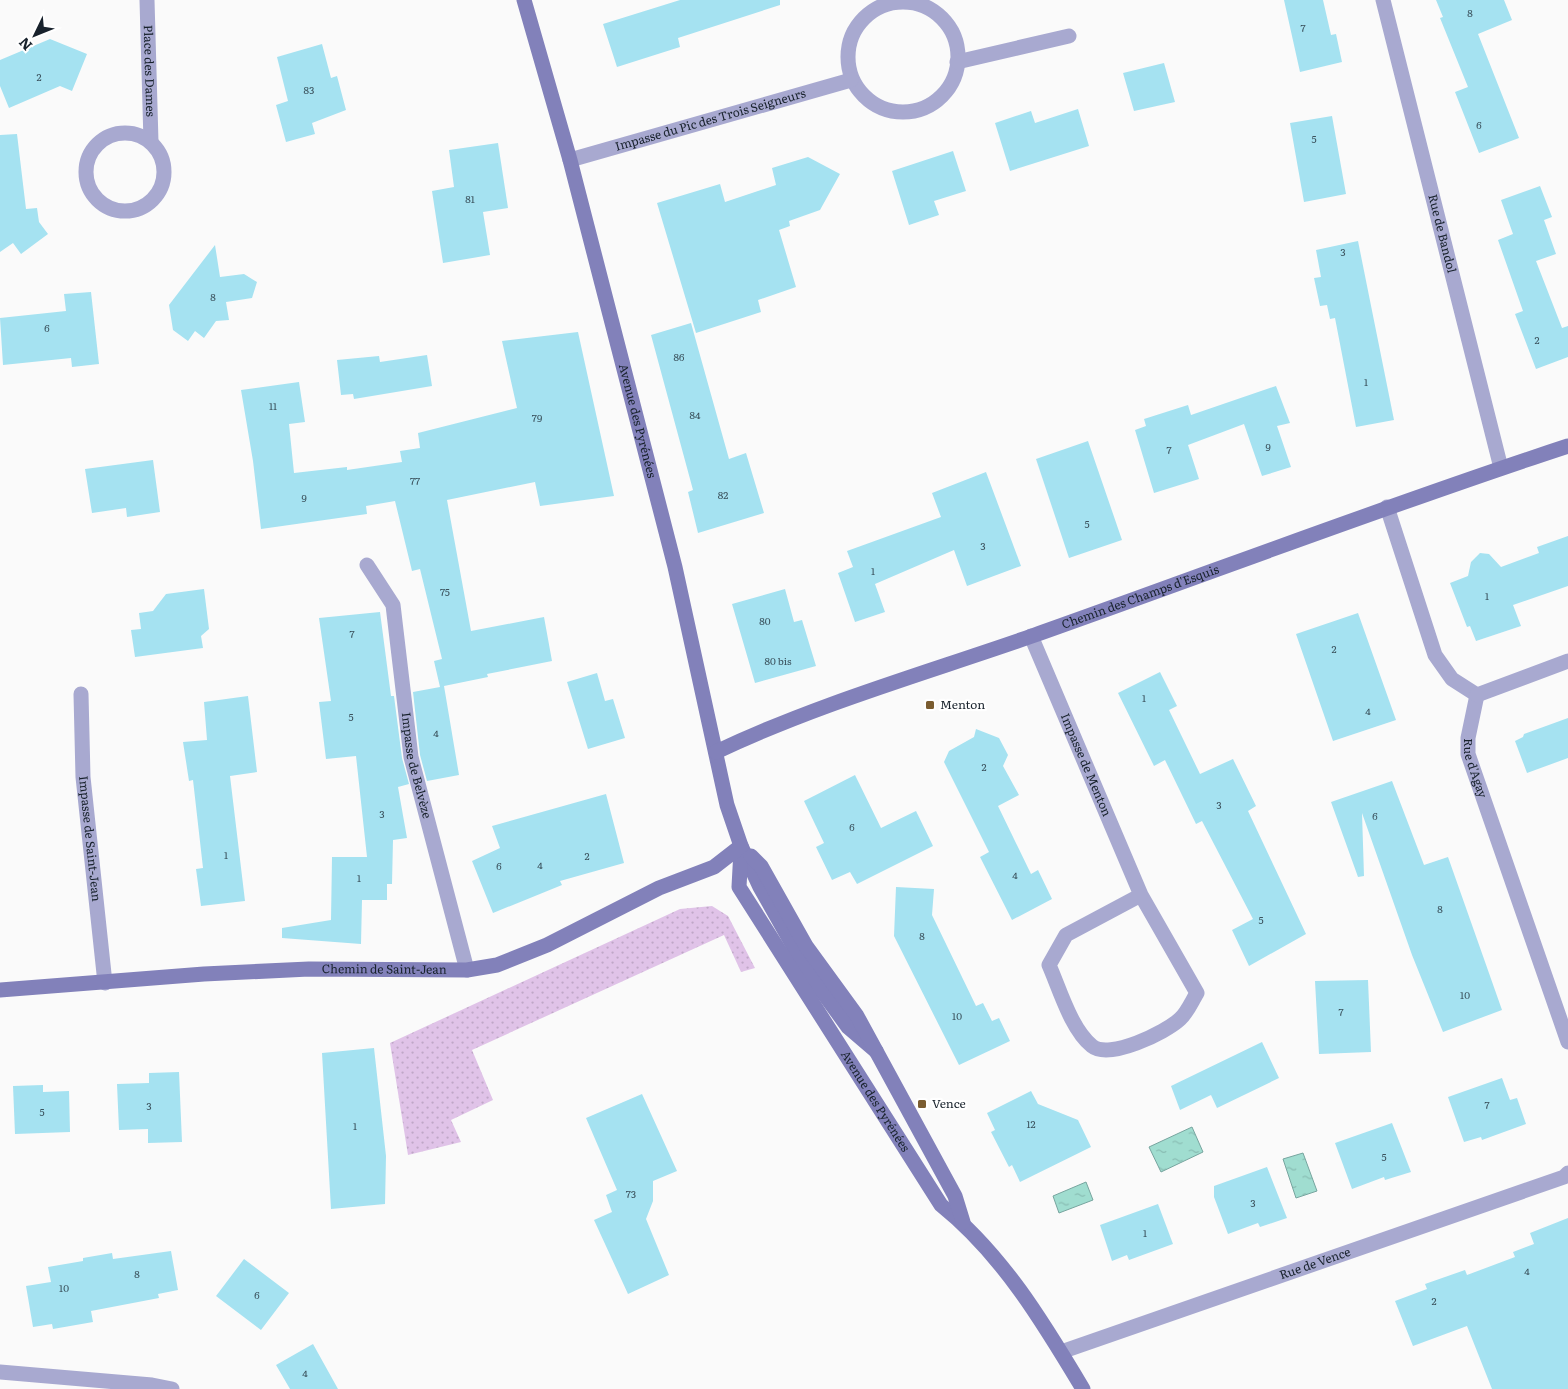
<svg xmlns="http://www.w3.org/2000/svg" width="1568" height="1389" viewBox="0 0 1568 1389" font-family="Literata,serif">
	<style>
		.green { fill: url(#green-dots) }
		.water { fill: url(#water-ripples); stroke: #77a59f }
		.building { fill: #a5e2f1 }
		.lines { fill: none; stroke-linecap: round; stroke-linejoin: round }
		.street { stroke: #a8a9d0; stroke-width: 15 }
		.secondary { stroke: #8281ba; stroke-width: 15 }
		.poi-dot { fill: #7a5c30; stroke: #fff; stroke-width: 2 }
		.labels { text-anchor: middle; stroke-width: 4.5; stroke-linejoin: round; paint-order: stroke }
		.number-label { font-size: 10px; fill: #3b525d }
		.street-label { font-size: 12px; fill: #18222c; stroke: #fff }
		.poi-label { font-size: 12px; fill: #18222c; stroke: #fff; text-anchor: start }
	</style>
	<defs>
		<pattern id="green-dots" width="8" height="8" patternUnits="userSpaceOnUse" patternTransform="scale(1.25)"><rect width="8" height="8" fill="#e0c3e8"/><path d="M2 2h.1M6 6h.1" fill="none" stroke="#bfa7c7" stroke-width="1.8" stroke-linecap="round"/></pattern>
		<pattern id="water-ripples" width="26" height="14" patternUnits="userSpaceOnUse" patternTransform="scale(1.25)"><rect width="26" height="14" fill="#a0ddd0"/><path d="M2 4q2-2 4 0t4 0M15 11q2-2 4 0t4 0" fill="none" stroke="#89bdb3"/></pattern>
	</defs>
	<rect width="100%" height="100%" fill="#fafafa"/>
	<path class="green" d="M712,906l16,10 27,52 -14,4 -17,-37 -252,115 21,50 -42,20 10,22 -53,13 -18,-112 290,-134z"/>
	<path class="water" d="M1192,1127l11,25 -42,20 -12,-25z
		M1303,1153l14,38 -21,7 -13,-39z
		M1086,1182l7,18 -34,13 -6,-17z"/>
	<path class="building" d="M680,0h100v5l-102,33 2,9 -63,20 -14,-43z
		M1284,0h39l8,35 5,-1 6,28 -42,10z
		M1436,0h68l8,20 -34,14 41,104 -40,15 -24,-61 13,-5 -28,-69 3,-1z
		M50,39l37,15 -15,37 -12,-5 -51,22 -9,-22v-26z
		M322,44l9,34 6,-2 9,34 -34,13 3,11 -29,8 -10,-37 12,-4 -11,-44z
		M1164,63l11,39 -41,9 -11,-38z
		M1078,109l11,37 -79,25 -15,-48 36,-12 4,12z
		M1332,116l14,78 -42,8 -14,-79z
		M17,134l9,75 11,-1 2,14 9,12 -27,20 -8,-11 -13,9v-117z
		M498,143l10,65 -25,4 7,43 -47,8 -11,-72 22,-4 -5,-37z
		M953,151l13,40 -32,10 5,14 -30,10 -17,-54z
		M808,157l32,17 -20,36 -31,11 1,5 -11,4 17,57 -38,13 3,12 -65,21 -39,-130 63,-19 5,18 51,-17 -4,-17z
		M1540,186l12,31 -8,3 12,34 -20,7 26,67 6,-2v31l-32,12 -21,-55 8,-3 -25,-71 15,-6 -12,-34z
		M1358,241l36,179 -38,7 -21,-109 -5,1 -3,-14 -7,1 -6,-28 7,-1 -5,-27z
		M215,245l5,32 24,-3 13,8 -5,16 -26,4 3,18 -13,1 -12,17 -9,-7 -7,10 -15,-11 -4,-25z
		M91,292l8,72 -27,3 -1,-9 -68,7 -3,-47 66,-7 -2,-17z
		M691,323l38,136 17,-6 18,60 -66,20 -10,-41 5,-2 -42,-155z
		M578,332l36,164 -74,10 -5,-24 -88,18 24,131 73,-14 8,44 -65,13 1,3 -44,9 15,89 -32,6 -7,-26 -7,-63 27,-5 -6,-26 8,-2 -22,-90 -8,2 -17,-70 -29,5 1,8 -106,15 -8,-68 -12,-71 58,-8 6,40 -16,2 5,49 53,-6v3l55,-8 -2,-11 20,-3 -2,-15 99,-25 -15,-67z
		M427,355l5,31 -78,13 -1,-5 -12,1 -4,-35 42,-4 1,6z
		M1276,386l14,37 -13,3 14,41 -29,9 -18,-52 -56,21 11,34 -45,14 -19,-63 11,-4 -2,-7 44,-14 3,10z
		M1088,441l34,99 -53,18 -33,-99z
		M153,460l7,52 -33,5 -1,-9 -34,5 -7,-44z
		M986,472l35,94 -54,20 -13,-36 -79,34 10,28 -30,10 -17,-49 15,-6 -6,-16 94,-34 -9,-24z
		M1568,536v50l-55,19 8,21 -45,15 -6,-15 -3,1 -17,-44 18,-7 3,-14 9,-9 9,1 12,13 38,-14 -2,-6z
		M204,589l5,40 -8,7 2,12 -68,9 -4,-27 10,-1 -2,-16 14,-2 13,-17z
		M785,589l9,33 8,-2 14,46 -61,17 -23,-79z
		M380,612l11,84h3l8,62 7,26 -11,3 9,51 -14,2 -1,44h-5v16h-25l-1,44 -79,-6v-10l49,-8 1,-63h35l-11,-101 -30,3 -7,-57 12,-1 -12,-83z
		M1358,613l38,107 -63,21 -37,-107z
		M1160,672l17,34 -8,4 31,64 33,-15 23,47 -8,5 58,123 -57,32 -17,-36 21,-11 -51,-98 -6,3 -31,-64 -11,6 -36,-73z
		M597,673l8,28 8,-2 12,39 -37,11 -21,-67z
		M248,696l9,76 -27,4 15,125 -44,5 -5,-37 7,-1 -10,-88 -4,1 -6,-39 24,-2 -3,-38z
		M1568,718v40l-41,15 -12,-32 8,-4 1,-3z
		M976,729l23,9 9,17 -5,11 16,29 -21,11 33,68 7,-4 14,29 -40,21 -32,-63 9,-5 -45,-90 5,-11 25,-14z
		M855,775l26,53 35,-17 17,35 -76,38 -7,-12 -18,8 -16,-33 8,-4 -20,-42z
		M1392,781l32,84 24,-8 54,153 -59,22 -31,-77 -50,-142 2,63 -6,1 -27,-75z
		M606,794l18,69 -64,18 2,4 -69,28 -21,-52 28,-13 -8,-22z
		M896,887l38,2 -2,26 44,91 7,-3 9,18 7,-3 11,23 -51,24 -65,-129z
		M1368,980l3,72 -52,2 -4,-73z
		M1262,1042l17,36 -62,30 -6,-13 -31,15 -9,-24z
		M374,1048l12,108 -1,48 -54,5 -9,-156z
		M179,1072l3,70 -34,1v-14l-29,1 -2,-46 32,-1v-10z
		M1502,1078l8,22 7,-2 9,26 -44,16 -1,-3 -17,5 -16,-45z
		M43,1085v7l26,-1 1,41 -55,2 -2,-48z
		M1031,1091l7,13 40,16 13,27 -71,35 -8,-17 -3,2 -18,-35 4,-2 -8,-17z
		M642,1094l35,77 -24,10v20l-7,18 23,56 -41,19 -34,-74 18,-8 -6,-17 11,-5 -31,-72z
		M1392,1123l19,49 -26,8 -1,-3 -32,12 -17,-46z
		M1267,1167l20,51 -27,9 -2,-4 -30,11 -14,-37v-11z
		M1158,1204l15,40 -44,16 -2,-5 -15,6 -12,-36z
		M1568,1218v171h-76l-25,-63 -54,20 -18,-45 32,-12 -2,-5 40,-14 2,5 48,-18 -2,-5 21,-8 -4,-11z
		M171,1251l7,39 -20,4 1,4 -68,13 2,11 -40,7 -1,-5 -19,3 -7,-41 25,-4 -3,-15 35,-6v-3l29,-5 1,6z
		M244,1259l45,34 -28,37 -45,-34z
		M313,1344l25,45h-48l-14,-24z"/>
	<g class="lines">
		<g class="street">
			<path id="s1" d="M147,0l4,142"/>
			<path id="s2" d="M1383,0l118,468"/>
			<circle cx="903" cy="57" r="55"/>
			<path d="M957,62l112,-26"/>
			<circle cx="125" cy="172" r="39"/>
			<path id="s3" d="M570,160l281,-80"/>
			<path d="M1387,507l48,148 17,24 25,16"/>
			<path id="s4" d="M367,565l26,40 18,152 56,213"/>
			<path id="s5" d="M1031,636l110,259 56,98c-5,8 -10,20 -17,26 -15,14 -71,41 -88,27 -21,-17 -32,-56 -43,-81l17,-30 75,-40"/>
			<path id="s6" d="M81,694l2,83 22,206"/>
			<path id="s7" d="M1477,695l-9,43v16l100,288"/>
			<path d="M1477,695l91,-34"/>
			<path id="s8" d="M1061,1352l503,-175 4,-4"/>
			<path d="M0,1372l152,13 20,4"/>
		</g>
		<g class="secondary">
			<path id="s9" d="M524,0l46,160 105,407 52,238 14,41 19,41 48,85 40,55 28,24"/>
			<path id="s10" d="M716,752c101,-48 210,-79 316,-116 178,-63 356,-131 536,-190"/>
			<path id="s11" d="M741,850l-2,37 202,318c61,49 102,117 142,184"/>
			<path d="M751,856l10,10 45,80 51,70 98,180 8,26"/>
			<path id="s12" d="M0,990l204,-16 105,-5 158,1 30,-5 50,-20 112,-57 55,-21 27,-21"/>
		</g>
	</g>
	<g class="poi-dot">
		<rect x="925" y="700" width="10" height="10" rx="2.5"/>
		<rect x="917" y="1099" width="10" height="10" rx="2.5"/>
	</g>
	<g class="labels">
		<g class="number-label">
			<text x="1470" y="17">8</text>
			<text x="1303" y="32">7</text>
			<text x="39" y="81">2</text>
			<text x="309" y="94">83</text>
			<text x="1479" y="129">6</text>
			<text x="1314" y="143">5</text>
			<text x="470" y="203">81</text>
			<text x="1343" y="256">3</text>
			<text x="213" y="301">8</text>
			<text x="47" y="332">6</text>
			<text x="1537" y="344">2</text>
			<text x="679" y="361">86</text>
			<text x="1366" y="386">1</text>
			<text x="273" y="410">11</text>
			<text x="695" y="419">84</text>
			<text x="537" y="422">79</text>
			<text x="1268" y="451">9</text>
			<text x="1169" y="454">7</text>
			<text x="415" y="485">77</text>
			<text x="723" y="499">82</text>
			<text x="304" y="502">9</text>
			<text x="1087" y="528">5</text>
			<text x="983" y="550">3</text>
			<text x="873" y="575">1</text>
			<text x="445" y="596">75</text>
			<text x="1487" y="600">1</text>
			<text x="765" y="625">80</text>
			<text x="352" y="638">7</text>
			<text x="1334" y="653">2</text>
			<text x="778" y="665">80 bis</text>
			<text x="1144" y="702">1</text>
			<text x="1368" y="715">4</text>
			<text x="351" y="721">5</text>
			<text x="436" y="737">4</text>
			<text x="984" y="771">2</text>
			<text x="1219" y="809">3</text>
			<text x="382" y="818">3</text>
			<text x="1375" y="820">6</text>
			<text x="852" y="831">6</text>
			<text x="226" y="859">1</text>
			<text x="587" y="860">2</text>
			<text x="540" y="869">4</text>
			<text x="499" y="870">6</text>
			<text x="1015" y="879">4</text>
			<text x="359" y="882">1</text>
			<text x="1440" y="913">8</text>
			<text x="1261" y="924">5</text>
			<text x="922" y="940">8</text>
			<text x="1465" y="999">10</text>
			<text x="1341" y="1016">7</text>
			<text x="957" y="1020">10</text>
			<text x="1487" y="1109">7</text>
			<text x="149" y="1110">3</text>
			<text x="42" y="1116">5</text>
			<text x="1031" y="1128">12</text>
			<text x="355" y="1130">1</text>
			<text x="1384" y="1161">5</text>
			<text x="631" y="1198">73</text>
			<text x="1253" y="1207">3</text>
			<text x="1145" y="1237">1</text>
			<text x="1527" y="1275">4</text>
			<text x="137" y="1278">8</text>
			<text x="64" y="1292">10</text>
			<text x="257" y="1299">6</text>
			<text x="1434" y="1305">2</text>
			<text x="305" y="1377">4</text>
		</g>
		<g class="street-label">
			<text dy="4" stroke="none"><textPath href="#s1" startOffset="71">Place des Dames</textPath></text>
			<text dy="4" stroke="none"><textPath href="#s3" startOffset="146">Impasse du Pic des Trois Seigneurs</textPath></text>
			<text dy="4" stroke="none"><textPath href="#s2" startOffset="241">Rue de Bandol</textPath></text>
			<text dy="4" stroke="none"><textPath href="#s9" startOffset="436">Avenue des Pyrénées</textPath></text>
			<text dy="4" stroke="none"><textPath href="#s10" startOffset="452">Chemin des Champs d'Esquis</textPath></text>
			<text dy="4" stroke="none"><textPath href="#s4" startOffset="210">Impasse de Belvèze</textPath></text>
			<text dy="4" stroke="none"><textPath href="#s5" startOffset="140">Impasse de Menton</textPath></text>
			<text dy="4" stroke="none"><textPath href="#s7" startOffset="75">Rue d'Agay</textPath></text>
			<text dy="4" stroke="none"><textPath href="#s6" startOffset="145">Impasse de Saint-Jean</textPath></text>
			<text dy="4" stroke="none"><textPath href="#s12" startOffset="385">Chemin de Saint-Jean</textPath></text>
			<text dy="4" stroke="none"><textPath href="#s11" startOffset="291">Avenue des Pyrénées</textPath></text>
			<text dy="4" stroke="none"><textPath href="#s8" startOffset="269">Rue de Vence</textPath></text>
		</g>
		<g class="poi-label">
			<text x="940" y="709">Menton</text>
			<text x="932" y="1108">Vence</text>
		</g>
	</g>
	<g transform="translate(35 35) rotate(227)" stroke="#ffffff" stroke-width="4" paint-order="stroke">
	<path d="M0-4L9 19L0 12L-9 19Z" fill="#18222c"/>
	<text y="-8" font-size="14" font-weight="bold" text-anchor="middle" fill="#18222c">N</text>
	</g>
</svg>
